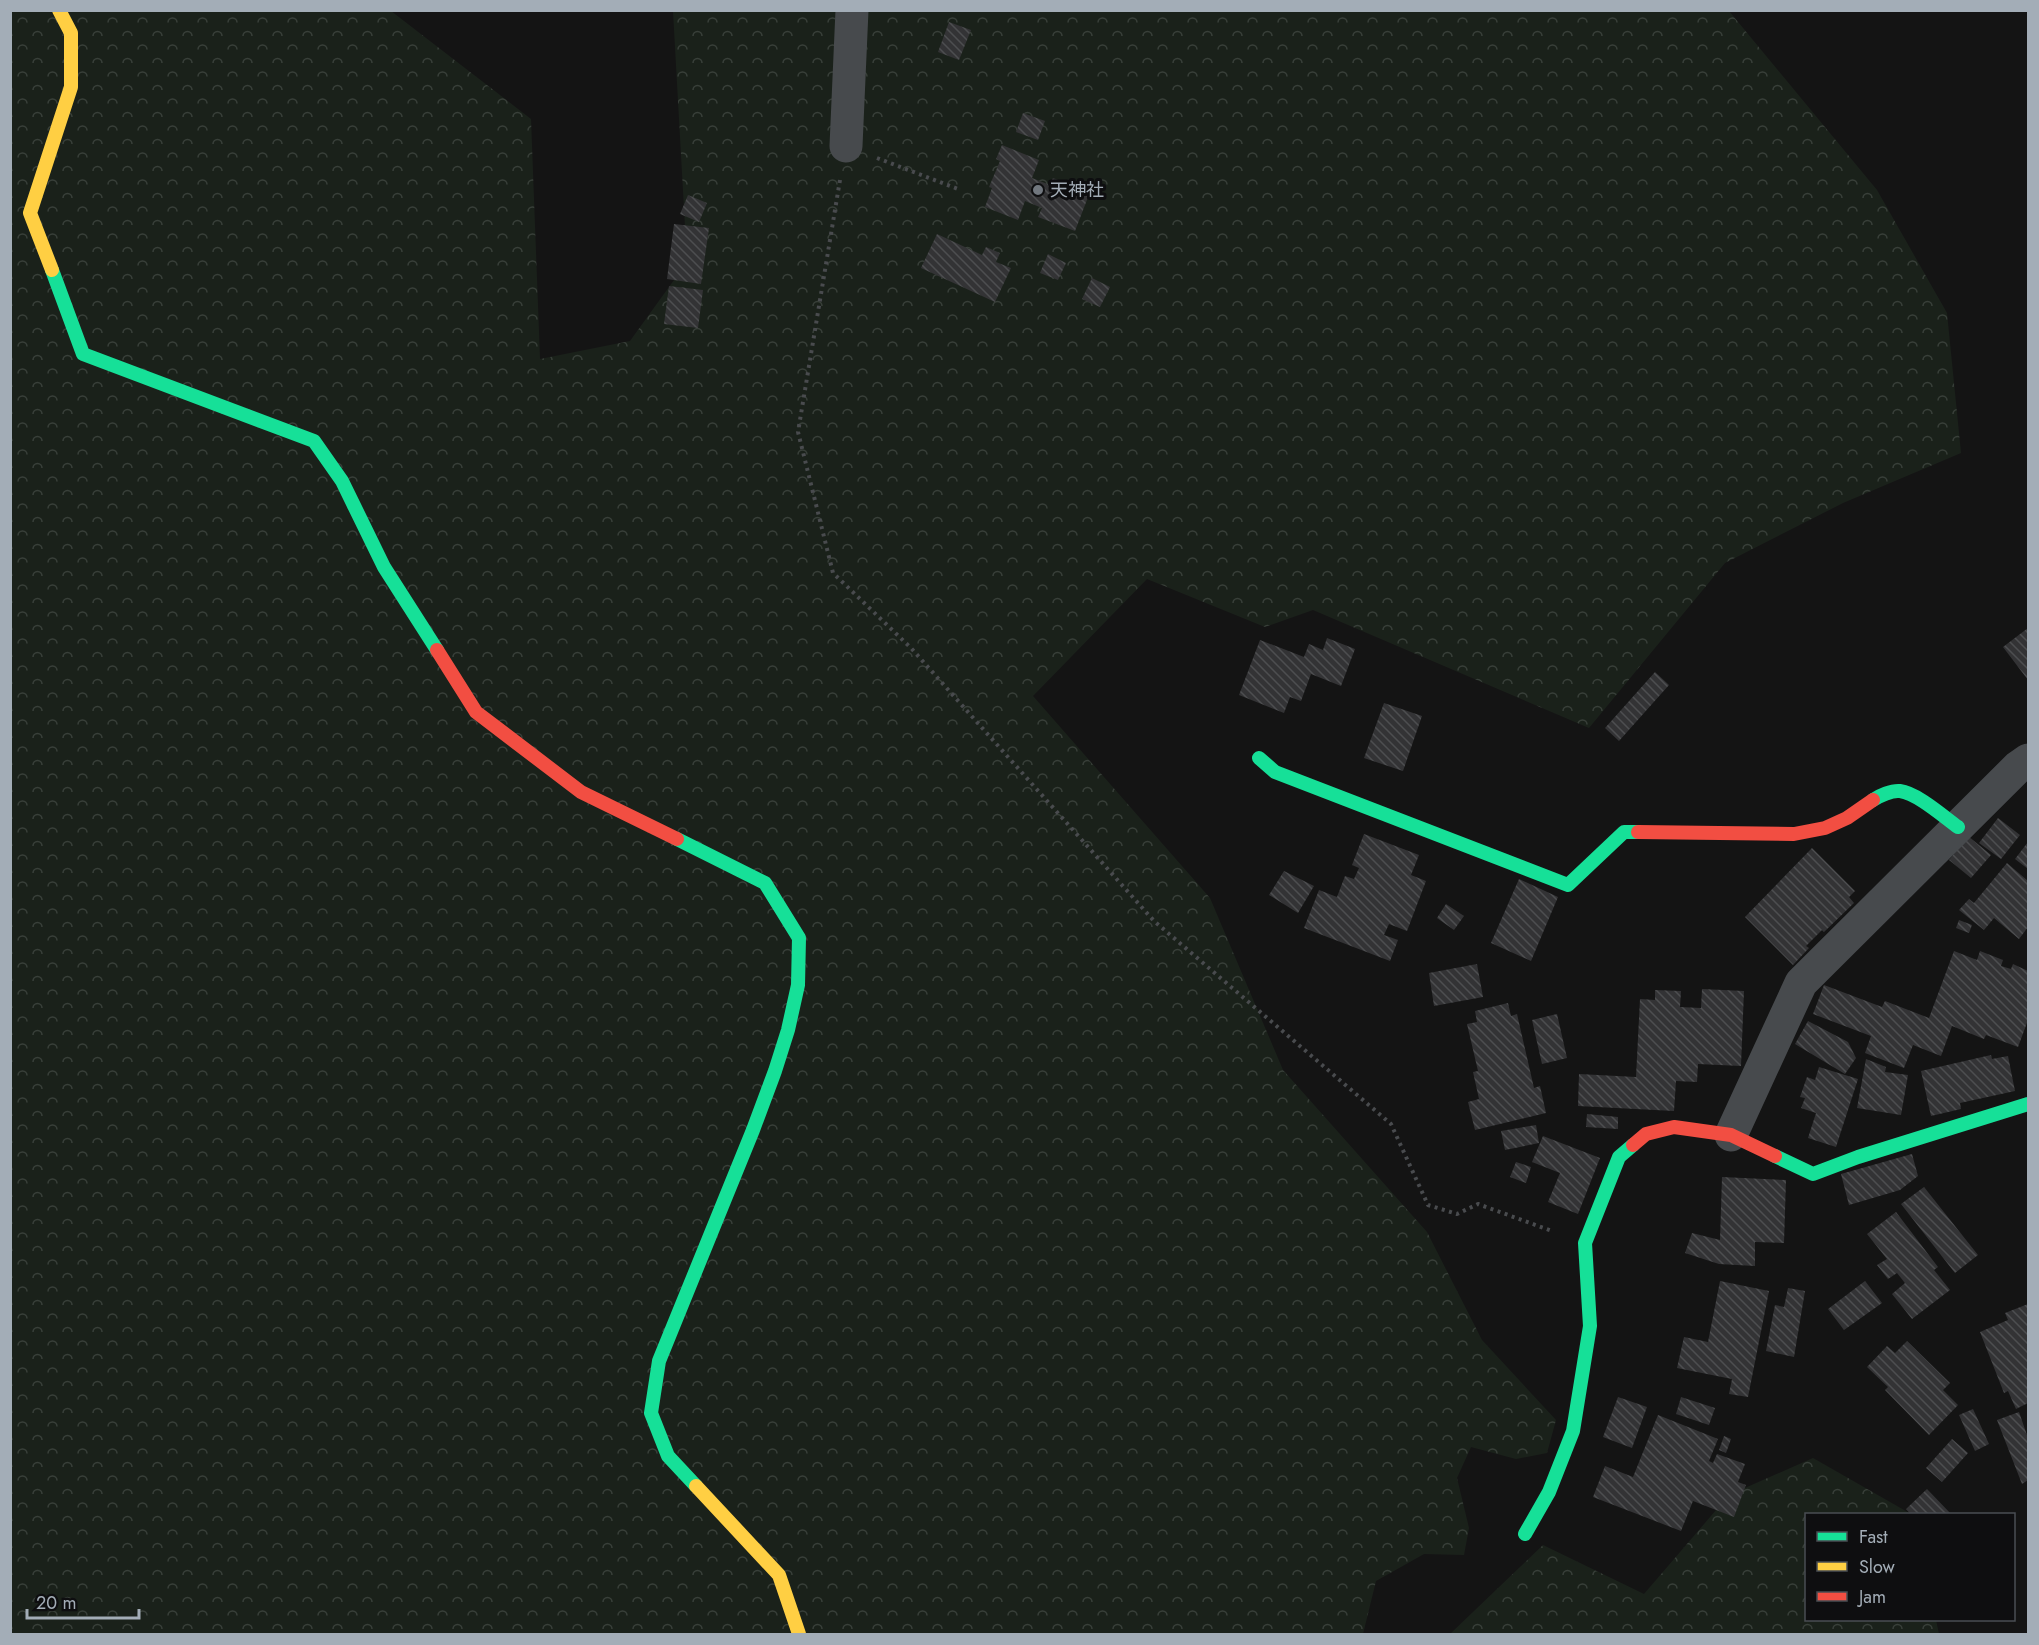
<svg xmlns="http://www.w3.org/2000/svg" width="2039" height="1645" font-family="Jost,'Noto Sans JP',sans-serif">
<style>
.forest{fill:url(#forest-crowns)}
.building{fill:url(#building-back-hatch)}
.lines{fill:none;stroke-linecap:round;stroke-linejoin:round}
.path{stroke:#494b4e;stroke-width:4;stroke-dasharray:3 4.5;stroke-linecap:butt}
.street{stroke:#474a4d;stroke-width:33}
.fast{stroke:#16e098;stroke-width:14}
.slow{stroke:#ffcf43;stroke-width:14}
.jam{stroke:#f24e42;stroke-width:14}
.poi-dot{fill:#71777e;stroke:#0e0e10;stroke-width:2}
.labels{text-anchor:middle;stroke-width:6;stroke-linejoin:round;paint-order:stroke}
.poi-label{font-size:18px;fill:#a3adb7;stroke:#0e0e10;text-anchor:start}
</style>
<defs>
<pattern id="forest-crowns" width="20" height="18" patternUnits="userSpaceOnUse" patternTransform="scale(1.5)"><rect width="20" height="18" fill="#1a211a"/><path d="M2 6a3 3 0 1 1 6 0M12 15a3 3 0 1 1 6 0" fill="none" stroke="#383f39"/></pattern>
<pattern id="building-back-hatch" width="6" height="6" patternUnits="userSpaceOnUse" patternTransform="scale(1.5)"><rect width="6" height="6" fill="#333335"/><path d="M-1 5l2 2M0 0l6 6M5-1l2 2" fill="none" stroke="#4d4e50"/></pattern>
</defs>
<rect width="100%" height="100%" fill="#141414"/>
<path class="forest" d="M11,11h380l140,108 9,240 90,-18 57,-79 -14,-251h1056l148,179 70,123 14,140 -118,50 -118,60 -136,165 -276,-118 -48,17 -118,-48 -114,117 177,202 73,172 144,162 55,108 74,80 -9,33 -31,6 -45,-12 -14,31 12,50 -5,27 -40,-1 -48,27 -13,53h-1352z
M1813,1458l98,56h-105v106h130l3,14h-489l93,-89 101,49 85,-99z"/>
<path class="building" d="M949,22l22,8 -12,30 -21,-8z
M1023,113l22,8 -7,19 -22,-8z
M1002,145l37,15 -7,18 18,7 3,-7 37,14 -15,39 -37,-14 4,-9 -17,-7 -7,19 -33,-13 7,-19 -3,-1 11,-26 -4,-2z
M688,195l19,8 -8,19 -19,-8z
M674,224l35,4 -8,56 -34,-5z
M937,234l45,21 4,-8 14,6 -4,9 15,6 -16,34 -74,-34z
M1048,254l18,9 -8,17 -18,-7z
M1092,278l18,9 -10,20 -18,-8z
M669,286l34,4 -5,38 -34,-4z
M2028,628v52l-25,-33z
M1327,638l28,11 -14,37 -30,-12 -10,27 -11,-4 -6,16 -45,-18 21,-55 44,17 5,-13 14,6z
M1655,672l14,13 -50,56 -14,-13z
M1384,703l38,13 -19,55 -39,-13z
M1998,818l22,17 -19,24 -22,-16z
M1364,834l55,21 -8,20 15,6 -19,50 -18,-7 -5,11 14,5 -8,21 -86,-33 15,-38 18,7 8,-21 9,3 5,-11 -7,-3z
M1968,836l23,19 -20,23 -22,-18z
M2028,842v27l-13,-10z
M1812,848l43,43 -6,6 5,6 -30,29 -2,-2 -16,16 3,2 -16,17 -48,-48z
M2007,863l21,18v46l-9,12 -25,-21 -10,12 -25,-20 10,-11 5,4z
M1284,871l30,15 -16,27 -29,-18z
M1519,879l39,18 -27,64 -40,-18z
M1446,904l18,12 -10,14 -17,-12z
M1959,920l13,5 -3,8 -13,-5z
M1954,951l23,9 3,-9 23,9 -2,6 10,3 2,-5 15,7v49l-10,27 -32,-12 -2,4 -32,-13 -11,30 -28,-11 -9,23 -39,-15 6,-17 -58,-22 11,-29 58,22 3,-6 44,17z
M1477,964l6,33 -49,9 -5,-33z
M1702,989l42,2 -3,75 -43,-2 -1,18 -21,-1 -2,30 -96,-5 1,-32 57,3 4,-78 15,1v-10l26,1 -1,16 21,1z
M1508,1003l3,13 6,-2 17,74 6,-2 6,27 -71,17 -7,-28 11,-3 -6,-27 5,-1 -11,-47 10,-2 -2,-11z
M1557,1014l10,44 -25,6 -10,-44z
M1808,1021l40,21 8,16 -11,16 -50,-30z
M1991,1055l1,4 16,-3 7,35 -55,12 1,6 -30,7 -10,-45z
M1866,1059l20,8 -1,5 23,3 -7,40 -44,-7z
M1819,1067l39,12 -22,68 -28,-9 8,-25 -15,-5 4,-10 -5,-1 7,-20 8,3z
M1587,1114l31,3v12l-32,-2z
M1536,1125l3,18 -34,7 -4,-19z
M1543,1136l57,22 -22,56 -30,-12 12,-29 -28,-11z
M1912,1154l6,22 -18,14 -51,15 -8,-31z
M1516,1162l15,5 -5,16 -16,-6z
M1722,1177l64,3 -2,63 -29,-1v24l-36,-2 -34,-11 7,-20 28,7z
M1924,1187l54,68 -23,18 -54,-69z
M1896,1212l42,55 -4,3 16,20 -38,29 -20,-25 13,-11 -8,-10 -9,6 -11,-14 10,-6 -20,-25z
M1720,1281l49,10 -21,106 -19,-3 3,-15 -55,-11 7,-31 24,5z
M1865,1281l17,22 -38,27 -16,-21z
M1788,1288l17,3 -11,66 -28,-6 9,-46 9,2z
M2028,1304v99l-12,6 -8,-18 -4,2 -24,-61 28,-12 -3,-7z
M1907,1341l43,42 -7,7 15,15 -29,30 -44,-45 3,-3 -21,-20 20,-21 8,7z
M1618,1397l29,10 -15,41 -29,-11z
M1681,1397l34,11 -6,17 -33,-11z
M1973,1409l16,35 -14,7 -16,-36z
M2019,1412l9,26v42l-6,4 -25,-64z
M1658,1415l60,24 -9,22 4,2 4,-9 28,10 -7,18 8,3 -12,32 -41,-16 -12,30 -88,-34 12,-31 28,11z
M1724,1436l7,3 -5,14 -7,-3z
M1952,1439l16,14 -26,29 -16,-14z
M1927,1489l24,25h-40l-5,-5z"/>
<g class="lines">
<path class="path" d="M877,158l81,31
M840,180l-42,252 35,141 78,75 243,273 237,203 37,81 29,9 21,-10 74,27"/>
<path class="street" d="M846,146l6,-136
M1731,1135l70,-152 217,-216 10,-7"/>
<path class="fast" d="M52,270l31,84 231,87 28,40 42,86 53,83
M1259,758l16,14 293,113 56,-53h14
M1873,800c6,-4 19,-10 27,-9 17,2 44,26 58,36
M677,839l88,44 34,55 -1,47 -10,45 -13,41 -22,59 -94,231 -8,52 17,43 28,30
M1775,1156l38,18 45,-17 170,-53
M1525,1534l24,-42 24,-61 17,-105 -5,-83 34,-86 14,-12"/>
<path class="slow" d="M52,270l-22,-57 41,-126v-54l-12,-23
M696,1486l83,89 20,59"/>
<path class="jam" d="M437,650l39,62 105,80 96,47
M1638,832l156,2 31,-6 22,-10 26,-18
M1633,1145l13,-11 28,-7 57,8 44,21"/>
</g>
<circle class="poi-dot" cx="1038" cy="190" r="6"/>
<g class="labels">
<g class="poi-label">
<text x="1050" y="196">天神社</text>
</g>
</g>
<rect width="2039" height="1645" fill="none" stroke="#a3adb7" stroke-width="24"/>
<rect x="1805" y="1513" width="210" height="108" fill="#0e0e10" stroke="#4a4e53" stroke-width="1.5"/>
<rect x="1817" y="1532" width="30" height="9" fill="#16e098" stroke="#4a4e53" stroke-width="1.5"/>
<text x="1859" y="1543" font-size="18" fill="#a3adb7">Fast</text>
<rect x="1817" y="1562" width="30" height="9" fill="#ffcf43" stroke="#4a4e53" stroke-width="1.5"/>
<text x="1859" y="1573" font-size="18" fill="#a3adb7">Slow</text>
<rect x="1817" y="1592" width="30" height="9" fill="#f24e42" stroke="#4a4e53" stroke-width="1.5"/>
<text x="1859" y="1603" font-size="18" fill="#a3adb7">Jam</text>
<path d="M27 1609v9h112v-9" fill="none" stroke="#a3adb7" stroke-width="3"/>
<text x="36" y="1609" font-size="18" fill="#a3adb7" stroke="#0e0e10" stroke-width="4.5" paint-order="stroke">20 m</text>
</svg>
